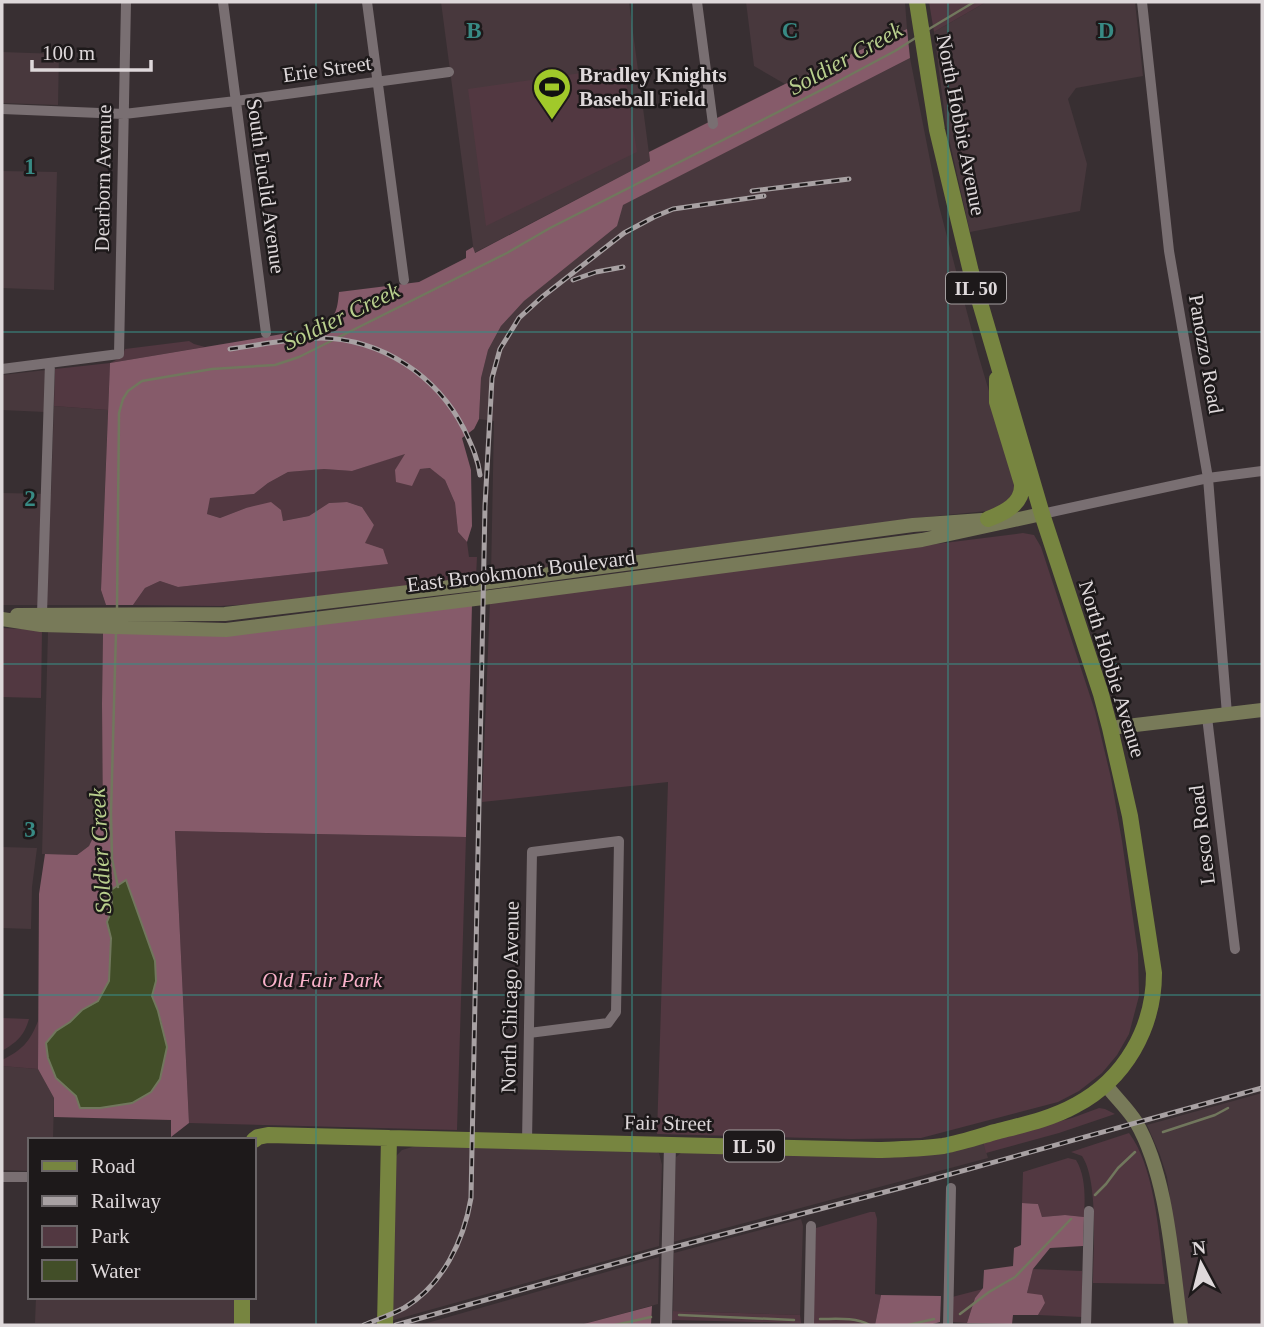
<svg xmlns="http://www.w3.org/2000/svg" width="1264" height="1327" font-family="'Times New Roman',serif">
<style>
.built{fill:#48383d}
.green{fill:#523841}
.forest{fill:#865b6a;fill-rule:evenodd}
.water{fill:#424e28;stroke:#71775d;stroke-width:2}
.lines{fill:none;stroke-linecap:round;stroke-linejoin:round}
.stream{stroke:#71775d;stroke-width:2.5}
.minor{stroke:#796f72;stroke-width:10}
.tertiary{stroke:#796f72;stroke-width:12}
.secondary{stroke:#787a59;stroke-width:14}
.primary{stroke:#778540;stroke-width:16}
.rail-casing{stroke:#a8a1a3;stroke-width:5}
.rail{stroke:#1d191a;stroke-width:2.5;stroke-dasharray:8;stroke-linecap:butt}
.grid{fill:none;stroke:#388a84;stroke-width:2;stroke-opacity:0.55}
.labels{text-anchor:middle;stroke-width:5;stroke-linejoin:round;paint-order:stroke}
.shield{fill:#1d191a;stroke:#a49fa0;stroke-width:2}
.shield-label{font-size:19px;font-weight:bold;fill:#ded8da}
.street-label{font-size:21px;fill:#ded8da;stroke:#1d191a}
.poi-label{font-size:21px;font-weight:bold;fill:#ded8da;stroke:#1d191a;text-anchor:start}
.park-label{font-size:21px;font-style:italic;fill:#f9b1c9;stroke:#1d191a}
.water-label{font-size:23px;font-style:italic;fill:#b9cf8d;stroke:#1d191a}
.grid-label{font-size:23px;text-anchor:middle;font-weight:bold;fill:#388a84;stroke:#1d191a;stroke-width:5;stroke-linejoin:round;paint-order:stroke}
</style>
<rect width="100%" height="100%" fill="#382f32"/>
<path class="built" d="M441,2h188l21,159 -176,92z
M746,2h159l2,27 -122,55 -31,-18z
M986,2h149l8,74 -67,12 -8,11 19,65 -7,47 -110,21 -24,-107 -12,-93z
M2,52l57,2 -1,51 -56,-2z
M910,58l29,148 39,148 38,129v8l-19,19 -81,8 -425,57 3,-154 -15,-2 2,-41 7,-28 13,-24 23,-25 98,-96z
M2,171l55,1 -3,118 -52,-2z
M46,370l-1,42 -43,-2v-35z
M54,406l54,4 -7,180 5,15h-104v-112l49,1z
M48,632l55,1 -1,71 2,113 -15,29 -12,9 -35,-1z
M2,847l35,1 -5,39 -1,42 -29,-1z
M2,1066l36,3 16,29 -1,42h-23v31l-28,-1z
M1262,1093v232h-75l-20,-148 -7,-22 -13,-30z
M983,1142l5,16 -315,84 3,-85 6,-5z
M419,1145l235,6 5,2 3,12 -3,81 -269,75 4,-160 3,-6 5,-5z
M801,1219l2,7 -3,89 -127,-4 1,-58z
M659,1257l-1,47 -78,21h-160z
M36,1297h201l-1,28 -201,-2z"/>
<path class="green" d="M929,2h57l-52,30z
M624,67l13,85 -151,74 -18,-137z
M189,341l5,3 11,3 -95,16 -2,47 -54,-4 1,-37 55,-6 12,-6 3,-8z
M406,453l14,16 11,-1 14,12 10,23 3,29 9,10 2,15h8l-1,20 -221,27 -35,2 -87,-1 12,-17 15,-7 18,6 209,-23 -23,-21 10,-18 -12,-18 -15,-5 -18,1 -20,13 -26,5 -37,-13 -26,10 -13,-4 2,-16 45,-4 14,-11 20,-11 36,-3 28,2z
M1023,533l11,2 7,12 54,164 16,67 11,63 16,113 1,42 -10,38 -12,21 -15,18 -23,18 -21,11 -137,36 -70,1 -194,-5 11,-352 -186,20 8,-202z
M2,628l40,2 -1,68 -39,-1z
M175,831l291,6 -9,293 -268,-7z
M2,1018l27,1c-5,17 -12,23 -27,32z
M38,1021v48l-36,-3v-6c20,-10 28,-18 36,-39z
M1099,1108l6,1 10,5 -56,19 -73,20 -3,-11 89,-24z
M1129,1133c27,36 30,106 36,151l-72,-1c0,-31 6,-102 -11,-127l-11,-4z
M1068,1158l8,2c10,16 9,39 8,57l-19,-2 -23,2 -4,-13 -16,-1 1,-31z
M870,1212h5l2,7 -2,75 6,1 -6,30h-64l5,-97z
M1033,1269l49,2v46l-44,-2 7,-12 -18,-10z
M983,1289l-8,9 -8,25 -16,-1 1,-25z
M673,1311l127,4 1,8 -129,-3z"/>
<path class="forest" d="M907,29l3,29 -287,147 -6,21 -93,75 -23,25 -13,24 -7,28 -2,41 -5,10 -12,9 9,32 1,56 -5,16 -9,-10 -3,-29 -10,-23 -15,-12 -10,1 -8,17 -16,-4 -1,-12 10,-16 -53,17 -28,-2 -36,3 -20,11 -14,11 -44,4 -3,16 13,4 26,-10 25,-6 10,8 2,11 26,-5 20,-13 18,-1 15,5 12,18 -9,18 18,6 5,15 -210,23 -18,-6 -15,7 -12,17h-27l-5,-15 9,-227 208,-35c18,-10 19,-16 21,-36l80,-10 47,-24v-7l7,-4 2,6 175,-92 -1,-9 136,-68z
M472,604l-6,233 -291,-6 14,292 -18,14v-17l-117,-3v-19l-16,-29 1,-175 6,-40 32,1 12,-9 14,-29 -1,-113 1,-71zM126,881l29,80 1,20 -4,15 10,28 1,39 -3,16 -9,13 -19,11 -32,5h-20l-4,-12 -20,-18v-47l14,-9 12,-12 16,-9 11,-20 2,-43 -4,-16 4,-10 1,-12 -1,-10z
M1022,1203l16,1 4,13 23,-2 19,2 -1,29 -33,2 -17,21 -6,24 15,2 3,8 -7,12h-25l-1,9 -45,-1 8,-25 8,-10 1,-18 29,-4 1,-18 7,-3z
M881,1295l60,1 -1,26 -11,3h-54z
M652,1306l-1,19h-71z"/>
<path class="water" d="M126,880l29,81 1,20 -4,15 6,15 9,36 -7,32 -9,13 -19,11 -32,5h-20l-4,-12 -20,-18 -8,-20 -2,-15 10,-12 14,-9 12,-12 16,-9 11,-20 2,-43 -4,-16 4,-10 1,-12 -1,-10z"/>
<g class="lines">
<path class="stream" d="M929,29l45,-27
M117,608l2,-195 4,-14 5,-8 14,-10 70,-12 63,-4 24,-8 208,-104 43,-25 285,-145 60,-32 22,-14
M116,632l-5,181 1,46 6,28
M1163,1132l52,-17 13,-7
M1095,1195l11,-11 12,-16 17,-16
M960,1314l29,-22 26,-15 56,-58
M679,1315l115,5
M820,1319c17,0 34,-2 50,6
M615,1325l36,-8
M908,1325l26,-6"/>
<path class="minor" d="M223,2l43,331
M367,2l37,278
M697,2l16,122
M1142,2l27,249 39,227 19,236
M2,109l122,5 112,-13 213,-29
M2,369l117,-15 7,-352
M1042,514l166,-36 54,-7
M42,614l8,-251
M1207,717l28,232
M527,1142l5,-290 87,-11 -3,171 -8,11 -79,10
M2,1177h28
M809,1325l2,-99
M948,1325l3,-137
M1086,1325l3,-114"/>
<path class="tertiary" d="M666,1325l4,-181"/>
<path class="secondary" d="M17,615l208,-1 258,-31 430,-58 69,-5
M2,619l39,6 185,5 257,-32 439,-58 120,-26
M1110,728l152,-18
M1106,1085c9,12 22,24 30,37 32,55 36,140 45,203"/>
<path class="primary" d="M988,519c16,-6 35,-15 34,-35l-25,-82v-23
M254,1140l4,-3 10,-2 610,15c22,-1 44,-1 65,-4 17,-3 35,-9 52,-14 27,-7 56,-13 81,-27 49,-26 78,-77 78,-132l-24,-157 -20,-88 -9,-34 -59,-180 -71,-242 -34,-142 -20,-128
M242,1325v-28
M385,1325l4,-187"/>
<defs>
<path id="rail" d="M752,191l97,-12
M573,280l23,-8 27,-5
M230,349c30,-4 61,-11 91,-11 61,1 116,38 143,91 7,15 14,29 16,46
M364,1325c14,-6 27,-10 40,-17 39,-23 60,-68 67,-110l14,-692 7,-128 8,-29 19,-31 23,-21 82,-64 30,-16 19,-8 91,-13
M396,1325l271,-76 237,-62 358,-99"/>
</defs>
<use href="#rail" class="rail-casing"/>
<use href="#rail" class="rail"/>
</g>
<path class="grid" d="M316,2v1323M632,2v1323M948,2v1323M2,332h1260M2,664h1260M2,995h1260"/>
<defs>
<symbol id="stadium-pin" viewBox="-11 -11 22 30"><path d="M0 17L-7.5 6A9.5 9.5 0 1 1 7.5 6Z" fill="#a1c92a" stroke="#1d191a"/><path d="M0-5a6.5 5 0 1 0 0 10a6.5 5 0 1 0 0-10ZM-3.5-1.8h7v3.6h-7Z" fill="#111"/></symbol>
</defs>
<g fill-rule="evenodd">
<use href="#stadium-pin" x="530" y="65" width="44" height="60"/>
</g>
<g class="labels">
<g class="shield">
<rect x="946" y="272.5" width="60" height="31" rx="5"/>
<rect x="724" y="1130.5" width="60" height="31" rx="5"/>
</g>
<g class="shield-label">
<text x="976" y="295">IL 50</text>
<text x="754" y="1153">IL 50</text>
</g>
<g class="street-label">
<text transform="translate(327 69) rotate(-8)" y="7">Erie Street</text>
<text transform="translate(961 125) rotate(79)" y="7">North Hobbie Avenue</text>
<text transform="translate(103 178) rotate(-89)" y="7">Dearborn Avenue</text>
<text transform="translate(266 186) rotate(82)" y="7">South Euclid Avenue</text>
<text transform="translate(1206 354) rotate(80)" y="7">Panozzo Road</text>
<text transform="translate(521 571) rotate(-7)" y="7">East Brookmont Boulevard</text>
<text transform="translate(1112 669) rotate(73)" y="7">North Hobbie Avenue</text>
<text transform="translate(1202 835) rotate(-97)" y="7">Lesco Road</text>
<text transform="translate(510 997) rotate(-89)" y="7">North Chicago Avenue</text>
<text transform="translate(668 1123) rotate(1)" y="7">Fair Street</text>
</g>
<g class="poi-label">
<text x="579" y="82">Bradley Knights<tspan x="579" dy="24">Baseball Field</tspan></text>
</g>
<g class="park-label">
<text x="322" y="987">Old Fair Park</text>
</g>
<g class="water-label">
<text transform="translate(845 58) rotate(-29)" y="8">Soldier Creek</text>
<text transform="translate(341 316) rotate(-26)" y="8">Soldier Creek</text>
<text transform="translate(100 851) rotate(-93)" y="8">Soldier Creek</text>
</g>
</g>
<g class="grid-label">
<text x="474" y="38">B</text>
<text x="790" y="38">C</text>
<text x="1106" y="38">D</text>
<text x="30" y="174">1</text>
<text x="30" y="506">2</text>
<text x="30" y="837">3</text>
</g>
<rect width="1264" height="1327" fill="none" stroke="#ded8da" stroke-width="7"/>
<rect x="28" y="1138" width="228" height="161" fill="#1d191a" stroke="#6a6567" stroke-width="2"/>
<rect x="42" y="1161" width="35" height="10" fill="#778540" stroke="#6a6567" stroke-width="2"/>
<text x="91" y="1173" font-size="21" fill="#ded8da">Road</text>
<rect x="42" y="1196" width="35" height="10" fill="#a8a1a3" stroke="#6a6567" stroke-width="2"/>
<text x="91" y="1208" font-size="21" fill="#ded8da">Railway</text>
<rect x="42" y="1226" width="35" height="21" fill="#523841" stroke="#6a6567" stroke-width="2"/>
<text x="91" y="1243" font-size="21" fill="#ded8da">Park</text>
<rect x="42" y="1260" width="35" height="21" fill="#424e28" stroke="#6a6567" stroke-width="2"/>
<text x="91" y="1278" font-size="21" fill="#ded8da">Water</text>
<g transform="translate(1201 1264) rotate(353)" stroke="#1d191a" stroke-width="5" paint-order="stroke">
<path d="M0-5L12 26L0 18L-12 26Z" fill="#ded8da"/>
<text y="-10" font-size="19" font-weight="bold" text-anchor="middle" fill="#ded8da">N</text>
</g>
<path d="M32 60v10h119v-10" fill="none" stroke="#ded8da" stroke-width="3.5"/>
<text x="42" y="60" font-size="21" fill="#ded8da" stroke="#1d191a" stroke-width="5" paint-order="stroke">100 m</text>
</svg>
